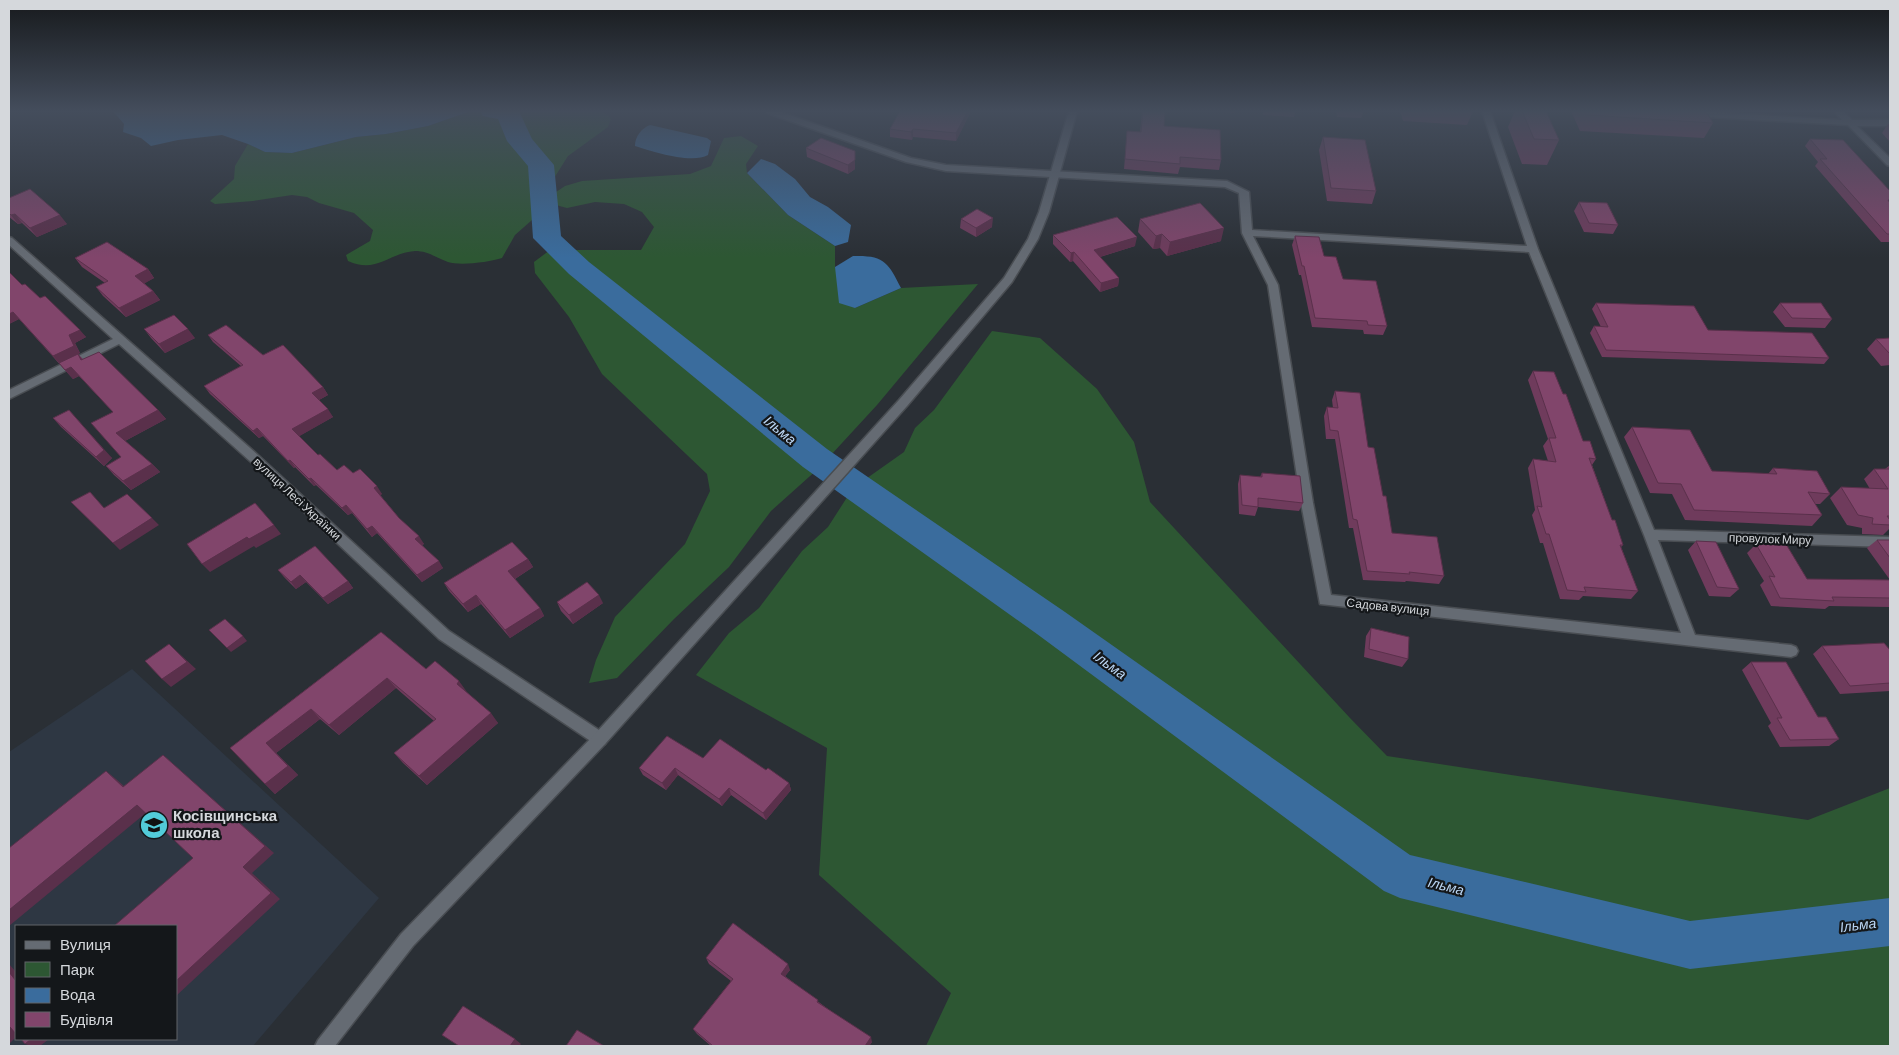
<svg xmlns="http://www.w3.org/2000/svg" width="1899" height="1055" font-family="Barlow,sans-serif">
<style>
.built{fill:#2e3743;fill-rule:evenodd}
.green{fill:#2d5733}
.water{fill:#3a6c9d}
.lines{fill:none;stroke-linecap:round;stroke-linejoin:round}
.river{fill:#3a6c9d;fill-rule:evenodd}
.minor-casing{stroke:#494d52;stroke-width:3}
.tertiary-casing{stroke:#494d52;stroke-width:3}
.minor{fill:#656b73;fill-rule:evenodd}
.tertiary{fill:#656b73;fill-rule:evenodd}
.wall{fill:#6f3b5c}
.shaded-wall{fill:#5a304b}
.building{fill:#81456b;stroke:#5a304b}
.labels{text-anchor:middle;stroke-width:4.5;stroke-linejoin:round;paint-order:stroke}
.street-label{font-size:12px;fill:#d5d8dc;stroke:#14171a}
.water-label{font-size:14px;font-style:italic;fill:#bbd6f4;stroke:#14171a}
.near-poi-label{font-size:15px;font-weight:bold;fill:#d5d8dc;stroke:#14171a;text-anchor:start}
</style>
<rect width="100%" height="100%" fill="#2a2f35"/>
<path class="built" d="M132,669l247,229 -126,148h-244v-294zM16,926h160v113h-160z"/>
<path class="green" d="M471,111h128l9,4 3,4 -3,8 -40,29 -34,54 -2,10 -17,15 -13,23c-12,4 -42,8 -54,4 -12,-4 -19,-11 -33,-11 -27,2 -38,23 -67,10l-2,-6 24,-14 3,-11 -19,-17 -35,-10 -12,-6 -15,-2 -39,6 -38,3 -5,-3 24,-22 1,-13 13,-22 17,8 27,1 64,-16 30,-3 42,-8z
M741,136l17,10 -12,18 1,9 41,42 47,31v21l20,41 46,-20 77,-4 -101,121 -58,63 -48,43 -42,56 -55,52 -57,59 -28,5 7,-23 19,-43 70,-73 25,-53 -3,-17 -105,-100 -33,-57 -34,-44 -1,-11 16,-12h91l13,-23 -12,-15 -18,-8 -29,-2 -28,6 -15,-4 1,-10 12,-8 17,-5 108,-7 21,-8 13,-28z
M992,331l48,7 57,51 37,53 16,60 200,216 37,38 421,64 82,-32v258h-964l25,-53 -132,-118 8,-127 -131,-73 33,-42 30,-25 43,-57 26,-24 25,-39 51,-36 11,-24 19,-18z"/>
<path class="water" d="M113,111h358l-43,15 -42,8 -30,3 -64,16 -27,-1 -17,-8 -26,-9 -44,5 -27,6 -10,-8 -18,-6 1,-8z
M650,125l57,13 4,3 -3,14c-16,9 -55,-3 -73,-9 0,-10 7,-18 15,-21z
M761,159l14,5 20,15 15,18 18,10 23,18 -3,17 -13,4 -47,-31 -41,-42z
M853,256c31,-1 35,6 48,32l-46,20 -16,-5 -4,-36z"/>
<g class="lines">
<path class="river" d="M480,111h39l13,28 22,26 7,71 28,26 238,187 238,163 345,243 280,66 200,-23v48l-200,23 -290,-71 -16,-7 -347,-257 -234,-167 -234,-193 -36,-36 -5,-72 -21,-25 -9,-22 -15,-3z"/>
<defs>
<path id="minor" d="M766,111h12l133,47 35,7 281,16 22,11 3,38 275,16 -45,-135h8l48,138 116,281 236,7v10l-232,-7 37,95 96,10 5,2 2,4 -2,4 -5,2 -471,-53 -19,-101 -33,-218 -26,-52 -3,-40 -14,-6 -279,-16 -40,-9 -139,-49zM1253,236l276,16 115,283 37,98 -350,-38 -18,-92 -35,-218z
M1693,111l149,9 -8,-9h9l9,9h38v6h-33l33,32v8l-3,-1 -39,-40 -158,-9v-4z
M9,237l3,1 247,218 190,175 156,103 2,5 -2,5 -5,2 -5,-2 -156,-105 -188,-177 -132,-118 -110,55v-9l104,-51 -104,-94z"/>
<path id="tertiary" d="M1069,111h8l-28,101 -11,27 -26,43 -105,124 -302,338 -192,202 -78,100h-20l3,-6 83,-106 194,-200 304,-334 105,-122 24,-39 11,-27z"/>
</defs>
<use href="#minor" class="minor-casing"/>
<use href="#tertiary" class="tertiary-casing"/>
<use href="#minor" class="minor"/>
<use href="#tertiary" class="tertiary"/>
</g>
<path class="wall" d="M900,111h70v2l-14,28 -43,-4 -1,3 -22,-3v-8z
M1142,111h23l-1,15 57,34 -2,10 -39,-3 -2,7 -54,-5 3,-38 13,1z
M1216,111h19l-1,2z
M1263,111h33l-2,6 -31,-2z
M1336,111h28l-3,7 -24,-1z
M1400,111h73l-6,14 -64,-4z
M1515,111h31l13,29 -12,25 -25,-1 -14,-37z
M1571,111h135l7,12 -9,15 -124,-7z
M1888,124h2v18l-8,-9z
M1323,137l53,54 -4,13 -45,-3 -8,-51z
M1810,139l80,52v51h-9l-66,-76 3,-4 -13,-16z
M806,148l49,3v18l-7,5 -41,-17z
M9,198l58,26 -30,13 -15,-14 -4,1 -9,-7z
M1579,202l39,23 -5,9 -29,-2 -10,-21z
M961,219l31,8 -16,10 -16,-9z
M1140,219l81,22 -54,15 -7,-8 -7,1 -15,-17z
M1053,235l82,11 -35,11 19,21 -1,8 -18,6 -27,-31 -3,1 -17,-18z
M1295,236l29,20 19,23 44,47 -4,9 -19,-1 -1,-4 -51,-3 -11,-52h-2l-7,-30z
M75,258l73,11 6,9 -10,5 9,8 7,9 -34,17 -23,-21 -7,-9 9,-4 -23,-16z
M9,272l13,13 18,13 46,39 -11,6 5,10 -2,1 5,5 75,51 8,9 -41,22 27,23 8,8 -29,18 -17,-15 -8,-9 15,-9 -8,-45 -34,-36 -6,3 -54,-60 -10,5z
M1596,303l112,27 121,28 -5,6 -222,-7 -12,-24 4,-7 7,1 -9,-18z
M1780,303l52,16 -7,9 -40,-1 -12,-15z
M144,329l51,9 -30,15 -14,-15z
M208,335l55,20 60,32 5,8 -9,5 14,17 -34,19 19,19 19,15 16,3 29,21 -2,1 19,23 25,26 -2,1 21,23 -21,14 -45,-49 -5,4 -20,-24 -4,2 -32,-30 -2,1 -19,-19 -1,1 -31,-32 -4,2 -49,-44 -6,-8 37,-20 -28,-24z
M1890,338v27l-9,1 -14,-17 9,-10z
M1533,371l30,23 20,47 13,18 -4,6 20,55 11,25 -2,2 17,44 -7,8 -48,-3 -4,4 -19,-1 -17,-56h-3l-8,-28 3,-5 -7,-42 5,-9 15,2 -5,-15 5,-7 -20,-59z
M1335,391l33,56 15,49 9,37 52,43 -5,8 -33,-3 -1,1 -42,-2 -10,-52h-4l-14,-89h-9l-2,-23 3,-9 6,1 -1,-8z
M53,418l59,40 -8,8 -43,-39z
M1632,427l80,44 56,3 5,-6 57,26 -10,10h-5l7,11 -10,11 -127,-6 -13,-26 -22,-1 -26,-56z
M1890,465v63l-7,7 -21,-1v-6l-15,-3 -17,-27 11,-11 29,2 -6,-10 10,-10h11z
M1262,473l41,30 -4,8 -41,-4 -3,9 -16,-2 -1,-30 2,-9 20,2z
M1877,540h13v40l-23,-32z
M1696,541l43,48 -9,8 -21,-1 -21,-46z
M1756,544l51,35 83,1v27l-61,-1 -4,3 -54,-3 -11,-21 4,-4 -17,-28z
M528,559l5,8 -18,12 25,29 4,8 -34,22 -29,-34 -13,8 -19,-21 -5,-8z
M278,570l70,11 5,7 -25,16 -22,-22 -10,7 -12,-12z
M557,602l46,1 -30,21 -12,-13z
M1371,628l37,31 -6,8 -38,-10 2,-21z
M381,632l45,37 40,23 32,31 -71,62 -24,-22 -9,-10 40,-32 -38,-33 -57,47 -19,-16 -44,34 22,22 -23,19 -45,-46z
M1822,646l68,4v41l-50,3 -27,-40z
M1751,662l67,55 21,22 -10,7 -49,1 -12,-21 3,-3 -29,-53z
M703,758l63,12 23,13 2,7 -25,30 -35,-25 -9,11 -44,-31 -12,15 -23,-15 -4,-7z
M706,958l84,12 -5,6 35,27 52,39 -3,4h-158l-14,-12 -4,-5 38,-48 -22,-17z"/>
<path class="shaded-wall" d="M968,111h2v2l-14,28v-8z
M913,129v8l-1,3 -1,-8z
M855,151v18l-7,5v-9z
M15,214l7,9 -4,1 -7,-9z
M60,215l7,9 -30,13 -7,-9z
M993,218l-1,9 -16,10v-9z
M1224,228l-3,13 -54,15 3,-14z
M1162,234l-2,14 -7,1 3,-13z
M1137,237l-2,9 -42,13 1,-9z
M1074,252l-1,9 -3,1 1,-9z
M148,269l6,9 -12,7 -7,-9z
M1119,278l-1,8 -18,6 1,-9z
M153,291l7,9 -34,17 -7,-9z
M13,312l6,7 -10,5v-10z
M188,329l7,9 -30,15 -6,-9z
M80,330l6,7 -11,6 5,10 -2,1 7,9h-26l-6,-7 16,-21z
M71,367l8,9 -6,3 -8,-9z
M323,387l5,8 -11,6 -5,-8z
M328,409l5,8 -35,20 -6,-8z
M158,410l8,9 -43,23 -7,-9z
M77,419l35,39 -8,8 -8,-9z
M257,428l6,8 -4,2 -6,-7z
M290,460l5,7 -1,1 -6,-7z
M152,464l8,8 -29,18 -8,-9z
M311,478l5,7 -2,1 -5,-7z
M377,486l5,8 -3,2 -5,-8z
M346,505l6,8 -4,2 -6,-7z
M152,518l7,7 -39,25 -7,-7z
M274,525l7,9 -25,14 -2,-2 -44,26 -8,-8 45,-27z
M372,526l5,7 -5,4 -5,-8z
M419,536l5,8 -4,2 -5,-7z
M528,559l5,8 -20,13 -5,-9z
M439,561l4,7 -21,14 -5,-7z
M300,575l6,7 -10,7 -5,-7z
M348,581l5,7 -25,16 -5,-6z
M476,595l5,9 -13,8 -5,-8z
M599,595l4,8 -30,21 -4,-9z
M540,608l4,8 -34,22 -5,-8z
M243,636l4,5 -16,11 -4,-4z
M169,644l27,25 -25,18 -9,-8z
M387,678l9,10 -57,47 -10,-10z
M459,681l8,11 -10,-8z
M311,709l9,10 -44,34 22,22 -23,19 -10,-10 1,-41z
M491,713l7,10 -71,62 -8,-9z
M163,755l111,98 -22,20 28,26 -104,97v-15l67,-114z
M675,768l3,7 -12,15 -4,-7z
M106,771l10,8 17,15 -10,-7z
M789,783l2,7 -25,30 -3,-7z
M729,788l2,7 -9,11 -3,-7z
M137,805l10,7 -138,114v-16z
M9,964l7,8v9l-7,-9z
M788,964l2,6 -7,9 -2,-5z
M10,1027l6,2v8l-7,7v-16z
M871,1037l1,5 -3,4h-4z
M31,1039h18l-9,7h-9l-6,-2z
M515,1039l6,5 -2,2h-9z"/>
<path class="building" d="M900,111h68l-12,22 -43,-4 -2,3 -21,-3z
M1143,111h22l-1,15 56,4 1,30 -41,-3v7l-55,-5 2,-28 14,1z
M1522,111h24l13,29 -25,-1z
M1586,111h120l7,12 -125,-8z
M1323,137l42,3 11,51 -45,-3z
M821,138l34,13v9l-7,5 -42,-17z
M1810,139l33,1 47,51v9h-2l2,3v31h-3l-67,-75h7z
M30,189l30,26 -30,13 -15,-14 -4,1 -2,-2v-15z
M1579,202l28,1 11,22 -29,-2z
M1200,203l24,25 -54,14 -8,-8 -6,2 -16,-17z
M977,209l16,9 -17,10 -15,-9z
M1117,217l20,20 -43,13 25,28 -18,5 -27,-31 -3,1 -18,-18z
M1295,236l24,1 5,19 12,1 7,22 33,2 11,45 -19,-1 -1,-4 -52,-3 -11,-52h-2z
M107,242l41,27 -13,7 18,15 -34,17 -23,-21 12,-6 -33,-23z
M9,272l13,13 3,-1 15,14 5,-2 35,34 -11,5 5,11 -21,10 -40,-44 -4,2z
M1596,303l98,3 14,24 104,3 17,25 -223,-8 -12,-24 14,1z
M1780,303h41l11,16 -40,-1z
M174,315l14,14 -29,15 -15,-15z
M226,325l37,30 20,-10 40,42 -11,6 16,16 -36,20 26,26 2,-1 17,16 7,-5 9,8 7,-4 17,17 -3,2 25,30 20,18 -4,3 24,22 -22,14 -45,-49 -5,3 -21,-24 -4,3 -31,-30 -2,1 -19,-19 -2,1 -31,-33 -4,3 -49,-45 39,-21 -35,-30z
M1890,338v16l-14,-15z
M99,352l59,58 -42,23 36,31 -29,17 -17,-15 15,-9 -30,-34 22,-11 -42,-45 -6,3 -6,-7 19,-9 3,6z
M1533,371l21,1 9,22h3l17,47h7l6,18 -7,-1 23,62h3l8,25h-3l18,46 -54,-4 2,5 -19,-2 -18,-56h-3l-9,-28 5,1 -9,-48 23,3 -7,-24h7z
M1335,391l25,2 8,54 6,1 9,48h3l6,37 45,4 7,39 -35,-4 1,2 -43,-3 -10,-51 -4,-1 -15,-88 -8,-1 -3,-23 11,1z
M69,410l35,40 -8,7 -43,-39z
M1632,427l58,3 22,41 65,3 -4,-6 44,3 13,23 -22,-2 14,23 -128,-5 -13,-26 -23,-1z
M1874,469h16v47h-3l3,4v5l-18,-1 1,-6 -15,-3 -17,-28 47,2z
M1262,473l38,3 3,27 -45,-5v9l-16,-2 -2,-30 22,2z
M90,492l14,16 23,-14 25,24 -39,25 -42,-41z
M255,503l19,22 -25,14 -2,-2 -45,27 -15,-20z
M1877,540h13v18z
M1696,541l20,1 23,47 -22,-2z
M512,542l16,17 -20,12 32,37 -35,22 -29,-35 -13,9 -19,-21z
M1756,544h30l21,35 83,1v18l-58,-1 2,4 -54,-3 -11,-22 6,1z
M315,546l33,35 -25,17 -23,-23 -9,7 -13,-12z
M587,582l12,13 -30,20 -12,-13z
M225,619l18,17 -16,12 -18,-18z
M1371,628l38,9 -1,22 -39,-10z
M381,632l45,37 9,-8 24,20 -2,3 34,29 -72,63 -25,-23 42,-34 -49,-41 -58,47 -18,-16 -45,34 22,23 -23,18 -35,-36z
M1884,643l6,7v33l-40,3 -28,-40z
M169,644l18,18 -25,17 -17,-18z
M1751,662h35l32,55h8l13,22 -49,1 -13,-22h5z
M667,736l36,22 17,-19 46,31 2,-2 21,15 -26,30 -34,-25 -10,11 -44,-31 -13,15 -23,-15z
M163,755l102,91 -22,21 28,26 -95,88v-55h-62l79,-68 -56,-53 -128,105v-62l97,-77 17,16z
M733,923l55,41 -7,10 37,26 -1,2 54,35 -6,9h-152l-20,-17 40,-50 -27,-21z
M9,972l7,9v53l-6,-7 -1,1z
M463,1006l52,33 -5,7h-51l-17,-11z
M577,1030l27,16h-38z
M21,1039h10l-6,5z"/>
<linearGradient id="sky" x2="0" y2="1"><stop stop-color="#171a1d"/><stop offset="0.43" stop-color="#444d5c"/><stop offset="1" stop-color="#444d5c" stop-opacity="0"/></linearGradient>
<rect width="1899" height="258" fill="url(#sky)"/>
<defs>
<symbol id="school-disc" viewBox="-11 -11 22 22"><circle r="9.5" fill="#52cbd9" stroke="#14171a"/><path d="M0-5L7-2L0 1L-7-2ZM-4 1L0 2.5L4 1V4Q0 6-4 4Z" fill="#111"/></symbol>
</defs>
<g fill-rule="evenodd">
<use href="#school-disc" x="138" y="809" width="32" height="32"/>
</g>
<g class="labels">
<g class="street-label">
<text transform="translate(297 499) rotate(43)" y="4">вулиця Лесі Українки</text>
<text transform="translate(1770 539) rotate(2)" y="4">провулок Миру</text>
<text transform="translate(1388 607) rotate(6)" y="4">Садова вулиця</text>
</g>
<g class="water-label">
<text transform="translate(780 430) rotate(39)" y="5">Ільма</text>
<text transform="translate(1110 665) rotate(36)" y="5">Ільма</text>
<text transform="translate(1446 886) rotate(14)" y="5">Ільма</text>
<text transform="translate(1858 925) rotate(-7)" y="5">Ільма</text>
</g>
<g class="near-poi-label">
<text x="173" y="821">Косівщинська<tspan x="173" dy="17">школа</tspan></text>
</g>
</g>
<rect width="1899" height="1055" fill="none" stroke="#d5d8dc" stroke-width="20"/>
<rect x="15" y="925" width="162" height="115" fill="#14171a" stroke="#616468"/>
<rect x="25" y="941" width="25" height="8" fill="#656b73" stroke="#616468"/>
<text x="60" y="950" font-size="15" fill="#d5d8dc">Вулиця</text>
<rect x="25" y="962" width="25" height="15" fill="#2d5733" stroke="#616468"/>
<text x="60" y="975" font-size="15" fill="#d5d8dc">Парк</text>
<rect x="25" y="988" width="25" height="15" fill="#3a6c9d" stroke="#616468"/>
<text x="60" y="1000" font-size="15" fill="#d5d8dc">Вода</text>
<rect x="25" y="1012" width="25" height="15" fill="#81456b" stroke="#616468"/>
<text x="60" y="1025" font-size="15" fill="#d5d8dc">Будівля</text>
</svg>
